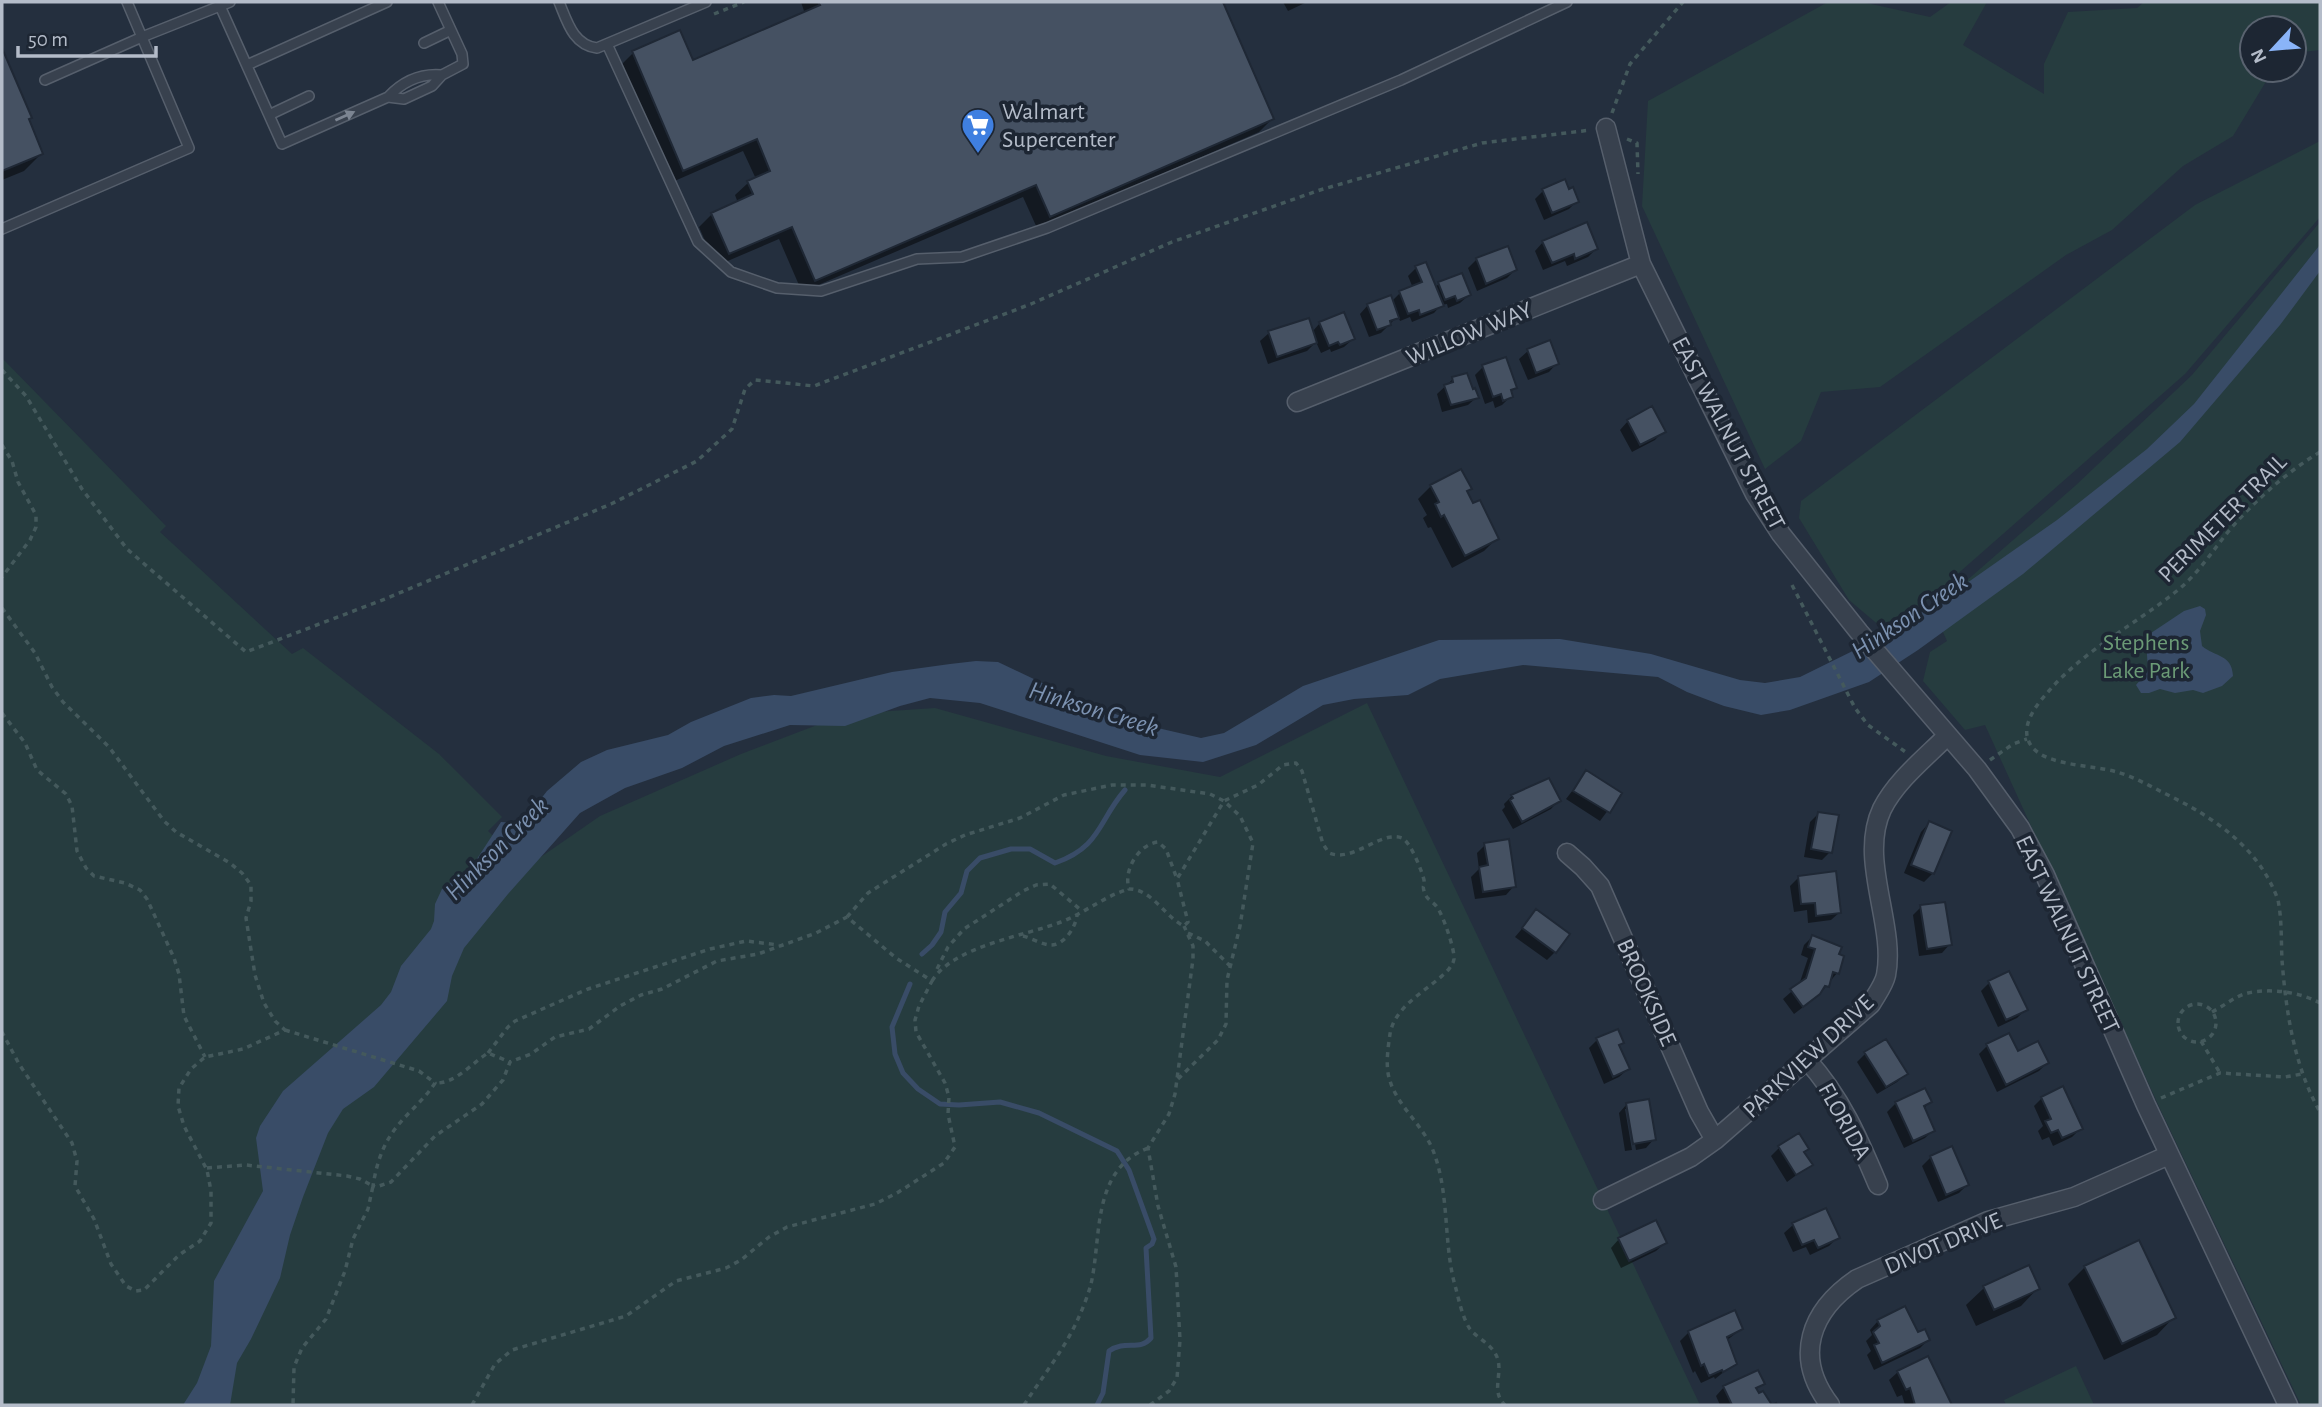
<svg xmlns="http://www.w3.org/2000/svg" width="2322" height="1407" font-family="'Alegreya Sans',sans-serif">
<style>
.green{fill:#263c3f}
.water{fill:#394c67}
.shadow{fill:#0007}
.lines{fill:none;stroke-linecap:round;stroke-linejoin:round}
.stream{stroke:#394c67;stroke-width:5}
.building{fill:#455162;stroke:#1f2835;stroke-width:2}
.service-casing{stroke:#565f6c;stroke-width:12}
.minor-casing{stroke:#565f6c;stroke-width:21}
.path{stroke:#44595c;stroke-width:3.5;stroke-dasharray:5 5;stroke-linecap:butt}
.service{stroke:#38414e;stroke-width:9}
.minor{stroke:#38414e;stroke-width:18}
.oneway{fill:#7c8592}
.labels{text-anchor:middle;stroke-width:7;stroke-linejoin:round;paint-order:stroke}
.poi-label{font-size:24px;fill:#b4bcc9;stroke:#1d2633;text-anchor:start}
.street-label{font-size:24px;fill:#b4bcc9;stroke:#1d2633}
.park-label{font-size:24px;fill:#6b9a76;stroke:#1d2633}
.water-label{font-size:26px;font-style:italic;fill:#7c92b1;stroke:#1d2633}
</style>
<rect width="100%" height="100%" fill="#242f3e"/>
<path class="green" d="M1828,2h34l68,15 21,-15h36l-24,43 81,49v-30l24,-52 69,-4 7,-6h176v48l-26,3v-25h-42v42h21l-40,66 -50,30 -71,64 -46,25 -186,132 -59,5 -20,49 -36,28 -123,-263 6,-105z
M2320,141v76l-135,157 -281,247 -23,6 -32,-27 -50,-82 2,-17 394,-296z
M2320,222v1183h-19l-140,-294 -176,-386 -20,5 -42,-49 7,-29 17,-11 -14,-31 142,-124 117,-111z
M2,358l164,168 -6,6 132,122 11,-6 136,106 63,63 -14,14 37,37 75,-52 141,-62 105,-40 89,-6 171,48 114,21 147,-74 333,702h-1698z
M2076,1366l18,39h-88l-2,-5z"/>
<path class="water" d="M2319,246l1,25 -40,54 -100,117 -157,132 -105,76 -49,32 -79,28 -29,5 -37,-9 -37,-14 -29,-15 -135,-12 -83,14 -32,16 -54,4 -31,6 -67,40 -53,17 -63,-7 -160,-52 -50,-5 -30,8 -55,20 -55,-1 -66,21 -42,22 -57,20 -45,25 -72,81 -44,54 -12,28 -5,25 -73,86 -31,22 -15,24 -25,64 -13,38 -10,43 -29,61 -14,24 -7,42h-47l14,-22 14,-37 3,-65 49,-90 -7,-53 4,-12 23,-35 98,-86 10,-13 10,-26 30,-37 3,-8 1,-17 7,-15 29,-21 30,-46 19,1 6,-5 21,-27 34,-29 26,-12 61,-15 23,-13 60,-24 23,-3 17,1 101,-24 58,-8 26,-3 22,1 80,38 48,18 36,11 39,9 23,-5 79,-47 136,-46 121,-1 91,15 89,26 25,3 35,-6 77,-38 70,-42 110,-77 90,-71 47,-45z
M2200,606l5,3 1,6 -6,16 2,15c13,11 30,8 31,30l-11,10 -19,7 -10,-3 -18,3 -15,-4 -11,4h-8l-5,-8 12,-14 -2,-32 2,-4 36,-24z"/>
<path class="shadow" d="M801,2h420l51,117 -13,13 -222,96 -14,-31 -221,95 -23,-53 -63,27 -17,-39 13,-13 26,-11 -3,-8 13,-12 8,-4 -13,-28 -73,32 -50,-117 13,-13 46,-20 13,30 113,-49z
M1283,2h24l-19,9z
M2,52l28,65 -3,3 14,34 -17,17 -22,9z
M1543,191l34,10 -8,8 -25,11 -9,-21z
M1543,242l53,7 -8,8 -21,9 -2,-5 -22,9 -8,-19z
M1477,259l38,11 -8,8 -30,13 -9,-23z
M1416,268l19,19 4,-3 30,11 -9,8 -12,5 -1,-4 -6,1 -7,8 -22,9 -2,-5 -10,4 -2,-5 -17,17 -12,4 -9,-23 8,-9 23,-3 9,-9 13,-5 -5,-12z
M1307,320l5,12 8,-9 33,16 -9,8 -13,5 -1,-3 -9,4 -5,-11 -9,9 -39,13 -8,-23 9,-8z
M1528,351l29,12 -8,9 -21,8 -9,-21z
M1483,367l32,20 -5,6 1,3 -9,9 -7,3 -2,-7 -8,3 -10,-29z
M1453,379l24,18 -9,8 -26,7 -5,-18z
M1628,421l35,10 -8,9 -23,12 -12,-22z
M1431,486l38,3 -3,3 7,13 24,33 -13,13 -32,17 -21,-41 -3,1 -5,-10 4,-3 -9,-16z
M1586,773l34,21 -20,27 -34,-22z
M1548,780l11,20 -8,9 -38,20 -11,-19 3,-3 -1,-3 8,-8z
M1819,813l11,39 -8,8 -18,-3 6,-35z
M1929,823l4,50 -9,9 -20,-9 17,-41z
M1485,845l29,41 -8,9 -31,4 -4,-22 8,-8 -2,-16z
M1799,877l41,35 -9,8 -23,3 -1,-13 -13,2 -4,-26z
M1921,907l29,37 -8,9 -23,3 -6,-41z
M1537,911l18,41 -8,8 -32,-23z
M1812,937l25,18v18l-18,22 -25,19 -11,-15 16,-14 9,-27 -7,-3 3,-10z
M1989,983l37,26 -9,9 -19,9 -17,-36z
M1597,1040l25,3 -4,4 10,22 -9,8 -15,7 -15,-36z
M1987,1046l30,7 30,10 -8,8 -42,21 -18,-38z
M1865,1054l41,20 -9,8 -20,12 -20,-32z
M2042,1098l39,30 -9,9 -19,9 -4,-9 -7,3 -4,-9 5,-5 -9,-20z
M1930,1102l-7,7 10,21 -8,8 -21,10 -17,-36 9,-9z
M1627,1104l27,35 -8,9 -10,2 -7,-41h-4l7,41 -7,1 -6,-38z
M1799,1135l4,18 7,12 -23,17 -16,-26 8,-8z
M1951,1148l16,37 -8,8 -21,9 -16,-36 9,-9z
M1825,1210l13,27 -9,9 -19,9 -4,-8 -13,5 -9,-19 9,-8z
M1619,1239l46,4 -9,8 -35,17 -10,-20z
M2085,1267l89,50 -17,18 -53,25 -36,-76z
M1984,1288h54l-17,18 -45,20 -10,-21z
M1878,1321l39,13 11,6 -8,8 -46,22 -7,-15 4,-4 -5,-10 6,-6 -2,-5z
M1741,1329l-15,12 9,22 -20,16 -1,-2 -13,6 -6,-12 -2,2 -13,-32 9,-9z
M1927,1358l23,47h-45l-3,-10 -5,2 -8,-17 9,-8z
M1762,1383l-6,7 2,5 9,4 3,6h-50l-4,-9 8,-9z"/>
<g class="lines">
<path class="stream" d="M922,954l10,-9 9,-13 4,-20 16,-19 6,-22 13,-13 31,-9h19l25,14c46,-16 43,-42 70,-73
M910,984l-18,43 3,27 8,19 15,16 22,15 19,1 41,-3 39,11 78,38 12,19 25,69 -2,5 -6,4 5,90c-12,14 -25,1 -42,13l-6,42 -6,12"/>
</g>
<path class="building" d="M818,2h405l51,117 -224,98 -14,-32 -221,96 -23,-54 -63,27 -18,-41 42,-19 -6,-13 23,-10 -13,-32 -74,32 -51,-120 48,-21 13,30 127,-55z
M2,48l30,70 -3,1 14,35 -41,17z
M1565,179l4,10 4,-2 6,15 -27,11 -10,-24z
M1587,222l11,27 -23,10 -1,-5 -22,9 -10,-22z
M1508,246l9,24 -31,14 -10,-26z
M1426,262l18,44 -24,9 -1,-5 -11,4 -9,-23 23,-9 -7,-16z
M1462,273l9,22 -14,6 -2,-5 -10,4 -7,-18z
M1391,295l8,23 -9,3 1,4 -14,5 -10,-26z
M1344,312l11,27 -15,6 -2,-3 -9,4 -10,-24z
M1309,318l8,25 -40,14 -9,-26z
M1550,340l9,24 -23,9 -9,-24z
M1506,357l11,31 -6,2 2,7 -10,4 -2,-7 -8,3 -11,-32z
M1467,373l6,16 2,-1 4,10 -28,7 -7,-20 9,-3 -1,-5z
M1652,406l14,26 -26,13 -13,-25z
M1461,469l11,20 -5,2 6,12 7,-3 19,39 -34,17 -21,-41 -3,2 -6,-13 4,-2 -9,-17z
M1586,770l36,23 -12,20 -37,-22z
M1549,778l12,23 -39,21 -12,-22 3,-2 -2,-3z
M1818,812l21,3 -7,38 -21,-4z
M1929,821l23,10 -18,43 -23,-9z
M1509,839l7,48 -33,5 -4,-25 9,-2 -4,-22z
M1836,871l5,42 -25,3 -1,-13 -14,1 -3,-28z
M1945,902l7,43 -25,4 -7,-44z
M1536,909l34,25 -14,19 -34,-25z
M1812,935l30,12 -3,7 5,2 -5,18 -6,-2 -4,15 -4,-1 -5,8 -17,13 -13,-18 16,-11 9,-29 -7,-2z
M2009,971l19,39 -22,10 -18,-39z
M1618,1029l6,14 -5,2 11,24 -17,8 -17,-39z
M2009,1033l9,18 20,-10 11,22 -43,22 -20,-41z
M1886,1039l22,35 -22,13 -22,-35z
M2063,1086l20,43 -21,9 -4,-8 -7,3 -6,-12 6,-2 -10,-22z
M1925,1088l7,14 -8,4 11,25 -22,10 -18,-39z
M1649,1099l7,41 -23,4 -7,-41z
M1799,1133l10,16 -5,3 9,13 -17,10 -18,-29z
M1952,1146l17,39 -23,10 -16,-39z
M1826,1208l14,30 -22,10 -4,-8 -12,5 -10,-22z
M1656,1220l11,23 -38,18 -11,-23z
M2139,1240l37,78 -54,26 -38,-78z
M2029,1265l11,24 -46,21 -11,-24z
M1905,1306l13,26 7,-3 5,11 -48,23 -8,-18 5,-2 -6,-11 7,-6 -3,-6z
M1735,1310l8,19 -16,8 10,27 -14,8 -1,-2 -13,6 -5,-12 -3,2 -13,-35z
M1928,1356l24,49h-37l-5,-17 -4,2 -9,-19z
M1758,1370l7,14 -9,4 3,5 4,-2 9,14 4,-2 1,2h-45l-9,-19z"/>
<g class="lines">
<defs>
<path id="service" d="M559,2c8,19 14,43 38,46l109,-46
M220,6l62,138 106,-47 16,2 28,-13 10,-11 21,-11 -1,-10 -24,-52
M424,43l27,-13
M607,44l91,198 33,30 46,16 44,3 96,-32 45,-2 85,-29 354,-148 166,-78
M247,65l140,-63
M45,80l97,-43 88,-35
M388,97c15,-16 32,-24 54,-22
M269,115l40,-19
M2,229l187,-81 -62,-146"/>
<path id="minor" d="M1606,128l35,136 114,230 26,40 78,98 118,137 43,59 25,47 101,230 142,300
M1297,402l344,-138
M1567,853l16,14 17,19 99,226 16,28
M1807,1060c34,37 52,80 71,125
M1603,1200l88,-43 24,-17 156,-136c5,-9 13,-19 15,-29 10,-51 -28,-115 -4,-166 14,-28 43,-51 65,-73
M1830,1405c-37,-48 -20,-94 27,-126l131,-58 86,-24 95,-42"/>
</defs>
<use href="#service" class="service-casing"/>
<use href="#minor" class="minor-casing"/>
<path class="path" d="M714,14l30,-12
M1612,113l18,-49 53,-62
M1627,139l10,4 1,31
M2,370l24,26 56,93 45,60 119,103 139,-53 226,-95 86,-43 35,-32 13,-40 10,-9 59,6 217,-82 141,-62 148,-52 162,-47 109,-13
M2,445l10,16 6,21 18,33v12l-6,13 -28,37
M2320,452c-33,20 -62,46 -88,75 -20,24 -34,48 -59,67 -41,32 -91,58 -125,98 -13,14 -31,38 -15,56 16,18 60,17 84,24 17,5 33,14 49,22 47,23 93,53 112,106 4,20 3,40 4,60 4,52 12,106 38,152
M1792,585l63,123 13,17 39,28
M2,608l33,45 17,34 11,15 46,45 55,74 12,11 54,31 12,10 9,12v16l-5,17 9,57 9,28 11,18 10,9 -42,19 -38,8 -14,12 -12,19 -1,18 6,20 23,44 4,21v32l-11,18 -21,14 -35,35 -8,1 -10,-5 -15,-22 -17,-45 -19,-33 2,-25 -5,-18 -53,-79 -17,-32
M2,713l23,30 12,27 29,24 6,12 5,45 9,17 8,8 31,7 15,7 7,9 27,59 5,16 5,42 21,41
M1990,760l23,-16 14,-5
M847,917l21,-24 78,-49 19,-9 55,-17 44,-23 48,-10h35l63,9 14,7 -47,78 -11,-30 -8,-7c-19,2 -35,28 -29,47 23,0 36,28 55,37l4,-4 -11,-43
M1188,933l17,8 25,25
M1023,936c8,2 20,9 28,9 14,0 25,-19 26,-30
M937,969l11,-22 16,-18 59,-38 13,-6 14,-1 32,27
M932,981c21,-35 93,-45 129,-59 24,-9 43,-26 68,-33
M2178 1023a19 19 0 1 1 38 0a19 19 0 1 1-38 0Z
M2212,1012c12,-6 23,-16 36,-19 23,-5 52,-1 72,10
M285,1030l134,41 16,12c-11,17 -28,30 -40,46 -13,17 -19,37 -22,57l3,1 15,-5 44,-46 47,-32 21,-24 7,-18 -22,-9c-16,10 -33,31 -53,30
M2201,1041l19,32
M488,1053l20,-26 7,-6 73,-32 122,-40 36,-8 33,4
M1178,1079l40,-39 8,-16 1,-44 13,-54 13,-83 -13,-27 -16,-15 34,-16 25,-20 13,-2 6,8 21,73 6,9c25,10 51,-23 73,-15 8,3 20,33 22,42 1,9 -2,3 0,11 2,9 9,10 13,16 6,8 18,43 17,52 -1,5 -2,5 -5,10 -18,20 -54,35 -59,65 -2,14 -5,33 0,47 8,26 35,46 44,72 16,43 9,93 22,136 3,12 7,30 14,40 9,11 24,16 28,31 4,16 -7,32 7,45
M2161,1098l59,-25 65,4 17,-3
M207,1168l39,-3 101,11 13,3 13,7 -5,23 -15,30 -8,32 -19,48 -24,29 -8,19 -1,38
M472,1405l23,-41 17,-14 114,-34 50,-35 50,-13 15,-8 28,-23 18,-10 88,-23 22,-11 47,-30 11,-16 -7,-33 1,-17 -4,-14 -29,-51 -1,-12 4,-14 13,-25 -36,-23 -49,-41 -31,16 -58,21 -41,7 -55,28 -21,6 -21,11 -31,23 -34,8 -24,17 -21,8
M1024,1405c18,-28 40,-55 54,-86 5,-11 10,-24 13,-35 11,-48 0,-114 57,-136
M1150,1405l19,-14 8,-13 3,-38 -4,-73 -18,-61 -10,-58 21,-34 6,-20 18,-135v-13l-9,-20"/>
<use href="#service" class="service"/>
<use href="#minor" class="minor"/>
</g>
<defs><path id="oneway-solid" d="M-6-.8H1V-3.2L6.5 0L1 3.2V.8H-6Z" transform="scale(1.75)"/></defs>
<use class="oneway" href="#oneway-solid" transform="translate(345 116) rotate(-24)"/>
<defs>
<symbol id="supermarket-pin" viewBox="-11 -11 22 30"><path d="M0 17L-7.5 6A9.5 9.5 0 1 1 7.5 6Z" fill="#3f7fe0" stroke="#1d2633"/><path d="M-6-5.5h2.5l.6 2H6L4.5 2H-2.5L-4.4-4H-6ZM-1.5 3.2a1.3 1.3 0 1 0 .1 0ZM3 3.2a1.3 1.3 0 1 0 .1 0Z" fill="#fff"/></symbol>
</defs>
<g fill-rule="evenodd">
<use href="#supermarket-pin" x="959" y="106" width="38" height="52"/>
</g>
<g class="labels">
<g class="poi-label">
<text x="1002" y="119">Walmart<tspan x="1002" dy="28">Supercenter</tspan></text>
</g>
<g class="street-label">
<text transform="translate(1469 333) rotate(-22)" y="8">WILLOW WAY</text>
<text transform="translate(1729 433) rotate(62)" y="8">EAST WALNUT STREET</text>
<text transform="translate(2222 518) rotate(-45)" y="8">PERIMETER TRAIL</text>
<text transform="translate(2068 934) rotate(65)" y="8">EAST WALNUT STREET</text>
<text transform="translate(1647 992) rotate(66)" y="8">BROOKSIDE</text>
<text transform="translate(1808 1056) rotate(-43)" y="8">PARKVIEW DRIVE</text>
<text transform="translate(1845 1121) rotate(61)" y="8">FLORIDA</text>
<text transform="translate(1943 1243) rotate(-23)" y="8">DIVOT DRIVE</text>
</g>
<g class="park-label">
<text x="2146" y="650">Stephens<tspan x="2146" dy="28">Lake Park</tspan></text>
</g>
<g class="water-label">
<text transform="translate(1909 615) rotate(-34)" y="9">Hinkson Creek</text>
<text transform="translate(1094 708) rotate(17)" y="9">Hinkson Creek</text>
<text transform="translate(496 848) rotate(-45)" y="9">Hinkson Creek</text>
</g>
</g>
<rect width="2322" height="1407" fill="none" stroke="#b4bcc9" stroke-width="7"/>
<g transform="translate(2273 49) rotate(244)"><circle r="33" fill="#1d2633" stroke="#59626f" stroke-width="2"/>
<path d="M0-5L12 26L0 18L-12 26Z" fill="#8ab4f8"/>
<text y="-10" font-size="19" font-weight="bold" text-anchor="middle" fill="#b4bcc9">N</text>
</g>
<path d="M18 46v10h138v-10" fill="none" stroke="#b4bcc9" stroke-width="3.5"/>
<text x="28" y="46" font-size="21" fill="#b4bcc9" stroke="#1d2633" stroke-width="5" paint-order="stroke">50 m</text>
</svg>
